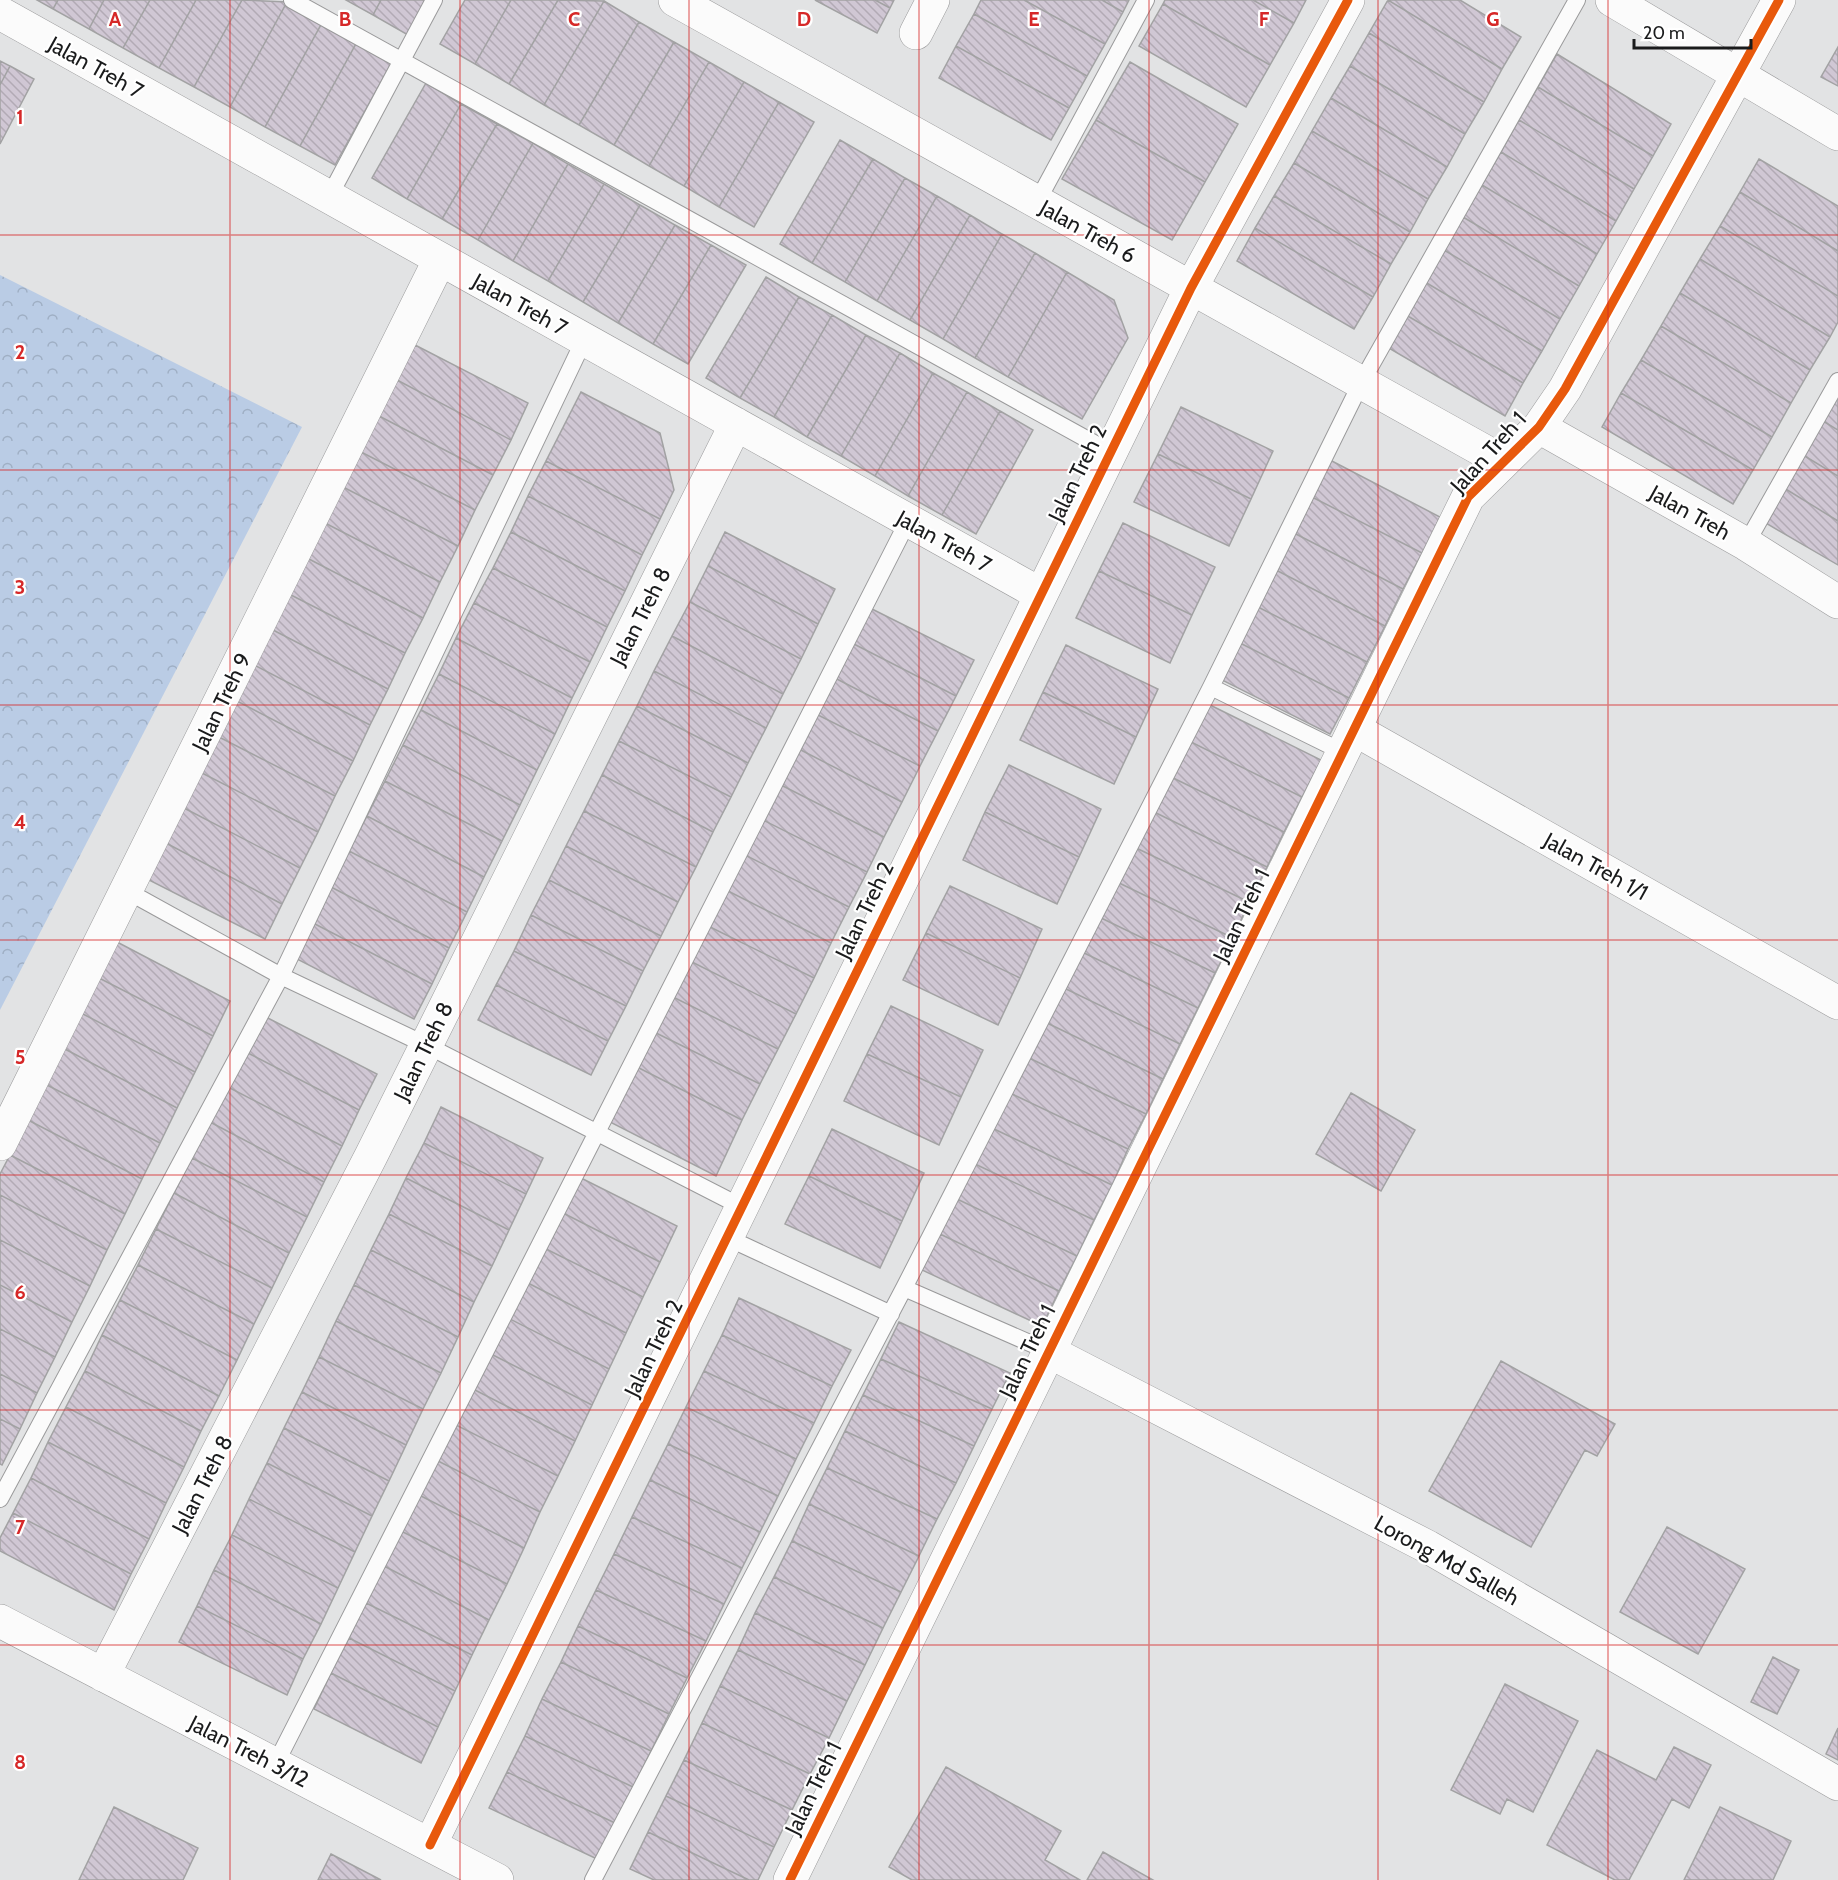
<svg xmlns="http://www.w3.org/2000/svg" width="1838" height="1880" font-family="Cabin,sans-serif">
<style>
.forest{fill:url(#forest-crowns)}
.building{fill:url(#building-back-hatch);stroke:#a2a2a3;stroke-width:1.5}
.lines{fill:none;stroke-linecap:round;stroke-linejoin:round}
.lane-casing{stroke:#9a9a9b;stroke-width:18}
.street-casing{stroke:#9a9a9b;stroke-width:34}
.lane{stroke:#fbfbfb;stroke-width:16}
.street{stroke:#fbfbfb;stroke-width:33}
.cycleway-casing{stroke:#fff;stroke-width:13}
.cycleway{stroke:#e8590c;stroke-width:9}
.grid{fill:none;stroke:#d62828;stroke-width:1.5;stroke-opacity:0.55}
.labels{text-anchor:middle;stroke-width:4.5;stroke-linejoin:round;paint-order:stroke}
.street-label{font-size:22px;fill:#1a1b1c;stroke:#fff}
.grid-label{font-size:20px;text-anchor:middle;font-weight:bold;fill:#d62828;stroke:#fff;stroke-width:4.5;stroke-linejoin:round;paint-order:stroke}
</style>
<defs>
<pattern id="forest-crowns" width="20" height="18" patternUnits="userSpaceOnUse" patternTransform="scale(1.5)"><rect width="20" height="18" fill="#bacce5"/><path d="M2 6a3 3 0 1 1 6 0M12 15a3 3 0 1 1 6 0" fill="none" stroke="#9fafc4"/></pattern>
<pattern id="building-back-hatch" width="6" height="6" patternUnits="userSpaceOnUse" patternTransform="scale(1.5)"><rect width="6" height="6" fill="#d0c7d4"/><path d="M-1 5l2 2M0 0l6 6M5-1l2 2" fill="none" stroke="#b2aab5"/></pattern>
</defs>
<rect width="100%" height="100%" fill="#e2e3e4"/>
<path class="forest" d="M0,275l302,152 -302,583z"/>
<path class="building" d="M37,0h21l-5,9z
M58,0h46l-15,29 -36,-20z
M104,0h46l-27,48 -34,-19z
M150,0h46l-37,68 -36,-20z
M196,0h46l-48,87 -35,-19z
M242,0l45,2 -57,105 -36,-20z
M346,0h35l-8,15z
M381,0h47l-20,35 -35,-20z
M465,0h46l-36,64 -35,-20z
M511,0h47l-49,84 -34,-20z
M558,0l46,1 -60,104 -35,-21z
M815,0h60l15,8 -13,25z
M875,0h19l-4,8z
M981,0h43l81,44 -18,32 -113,-62z
M1024,0h78l21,12 -18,32z
M1102,0h27l-6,12z
M1165,0h88l41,23 -24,42 -107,-61z
M1253,0h53l-12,23z
M1388,0h72l61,37 -19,32z
M1388,0l114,69 -18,33 -115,-69z
M604,1l35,21 -60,103 -35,-20z
M287,2l36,19 -58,106 -35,-20z
M1163,4l107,61 -24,42 -107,-61z
M974,14l113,62 -18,32 -113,-62z
M323,21l35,19 -58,106 -35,-19z
M639,22l35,20 -60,103 -35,-20z
M1369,33l115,69 -19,32 -115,-68z
M358,40l35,20 -58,105 -35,-19z
M674,42l35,20 -60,104 -35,-21z
M956,46l113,62 -18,32 -112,-62z
M1838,47v39l-17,-9z
M1557,54l114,70 -18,32 -115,-69z
M0,61l10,5 -10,19z
M709,62l35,20 -60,104 -35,-20z
M1130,62l108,62 -33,58 -109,-62z
M10,66l24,13 -34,65v-59z
M1350,66l115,68 -18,33 -116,-69z
M744,82l35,20 -60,105 -35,-21z
M426,83l35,21 -54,95 -35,-21z
M1538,87l115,69 -19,33 -115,-69z
M1331,98l116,69 -19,32 -116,-68z
M779,102l35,20 -60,105 -35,-20z
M461,104l36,20 -55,95 -35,-20z
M1096,120l109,62 -33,58 -110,-61z
M1519,120l115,69 -18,32 -115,-69z
M497,124l36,19 -55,97 -36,-21z
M1312,131l116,68 -18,33 -116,-69z
M840,140l33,19 -61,104 -32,-19z
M533,143l35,21 -55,97 -35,-21z
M1501,152l115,69 -19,33 -115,-69z
M873,159l32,19 -60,104 -33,-19z
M1759,159l79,47v45l-98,-59z
M1294,163l116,69 -19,32 -117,-68z
M568,164l36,20 -56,97 -35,-20z
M905,178l32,18 -60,105 -32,-19z
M604,184l36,21 -57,97 -35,-21z
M1482,185l115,69 -18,32 -116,-69z
M1740,192l98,59v45l-118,-70z
M937,196l33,19 -60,105 -33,-19z
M1274,196l117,68 -18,33 -118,-69z
M640,205l35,20 -57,98 -35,-21z
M970,215l32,19 -59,105 -33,-19z
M1463,217l116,69 -19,33 -116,-69z
M675,225l36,20 -58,99 -35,-21z
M1720,226l118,70v26l-8,15 -130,-78z
M1255,228l118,69 -19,32 -117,-68z
M1002,234l33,19 -60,105 -32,-19z
M711,245l35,20 -58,99 -35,-20z
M1444,250l116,69 -18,32 -117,-69z
M1035,253l32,19 -59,105 -33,-19z
M1700,259l130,78 -20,33 -130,-77z
M1067,272l47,28 14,38 -46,81 -74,-42z
M766,277l33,20 -59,101 -34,-20z
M1425,282l117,69 -19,32 -117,-68z
M1680,293l130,77 -19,33 -130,-77z
M799,297l33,18 -58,102 -34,-19z
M832,315l34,20 -59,102 -33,-20z
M1406,315l117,68 -18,33 -118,-69z
M1661,326l130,77 -19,34 -131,-77z
M866,335l34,18 -59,103 -34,-19z
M415,345l113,58 -17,37 -114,-60z
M900,353l33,20 -58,103 -34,-20z
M1641,360l131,77 -19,33 -132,-77z
M933,373l34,19 -59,104 -33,-20z
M397,380l114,60 -18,35 -114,-59z
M581,392l79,41 14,57 -14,29 -114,-58z
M967,392l33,19 -58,104 -34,-19z
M1621,393l132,77 -20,34 -131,-77z
M1838,396v34l-15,-9z
M1181,407l92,44 -22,48 -93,-45z
M1000,411l33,19 -57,104 -34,-19z
M379,416l114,59 -18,35 -114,-58z
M1823,421l15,9v46l-35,-21z
M361,452l114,58 -17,36 -115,-59z
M1158,454l93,45 -22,47 -95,-44z
M1803,455l35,21v45l-54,-33z
M1328,459l112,58 -18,36 -112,-57z
M546,461l114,58 -18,36 -114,-59z
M343,487l115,59 -18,36 -115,-59z
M1784,488l54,33v44l-74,-43z
M528,496l114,59 -17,36 -114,-59z
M1310,496l112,57 -19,36 -111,-57z
M325,523l115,59 -17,36 -116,-60z
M1123,523l92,44 -23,48 -93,-44z
M511,532l114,59 -18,36 -114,-59z
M725,532l110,57 -17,35 -110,-58z
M1292,532l111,57 -18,37 -111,-57z
M307,558l116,60 -18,35 -116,-59z
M708,566l110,58 -17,35 -111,-57z
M493,568l114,59 -17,35 -116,-59z
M1274,569l111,57 -18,36 -111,-56z
M1099,571l93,44 -22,48 -94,-45z
M289,594l116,59 -17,36 -117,-60z
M690,602l111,57 -18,35 -111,-58z
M474,603l116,59 -18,36 -116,-60z
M866,606l108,54 -18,36 -108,-55z
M1256,606l111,56 -18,36 -111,-56z
M271,629l117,60 -18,36 -116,-60z
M672,636l111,58 -17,34 -112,-57z
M456,638l116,60 -17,36 -116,-60z
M848,641l108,55 -18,35 -107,-55z
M1238,642l111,56 -19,36 -110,-55z
M1066,645l92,44 -22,48 -93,-45z
M254,665l116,60 -17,36 -118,-61z
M654,671l112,57 -18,35 -111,-57z
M439,674l116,60 -18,36 -116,-60z
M831,676l107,55 -18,35 -108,-54z
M1043,692l93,45 -22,47 -94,-44z
M235,700l118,61 -18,35 -118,-60z
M1204,702l117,58 -19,37 -117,-58z
M637,706l111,57 -17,34 -112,-56z
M421,710l116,60 -17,35 -117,-60z
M812,712l108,54 -18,36 -107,-55z
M217,736l118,60 -17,36 -118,-60z
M1185,739l117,58 -18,35 -117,-57z
M619,741l112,56 -18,35 -111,-57z
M403,745l117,60 -18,36 -117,-60z
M795,747l107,55 -18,35 -107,-54z
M1009,765l92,44 -22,48 -94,-45z
M200,772l118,60 -18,36 -118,-61z
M602,775l111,57 -17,35 -112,-56z
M1167,775l117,57 -17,35 -117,-57z
M385,781l117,60 -18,36 -117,-61z
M777,783l107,54 -17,35 -108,-54z
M182,807l118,61 -18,36 -118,-62z
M1150,810l117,57 -18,35 -117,-56z
M584,811l112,56 -18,35 -112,-56z
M985,812l94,45 -22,47 -94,-44z
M367,816l117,61 -17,35 -118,-61z
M759,818l108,54 -18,35 -108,-54z
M164,842l118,62 -17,35 -120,-61z
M566,846l112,56 -17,34 -112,-56z
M1132,846l117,56 -16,36 -118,-57z
M349,851l118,61 -18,36 -118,-61z
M741,853l108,54 -18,36 -107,-54z
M549,880l112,56 -18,35 -112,-56z
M1115,881l118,57 -18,35 -118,-57z
M950,886l92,43 -22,49 -94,-45z
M331,887l118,61 -17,36 -119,-61z
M724,889l107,54 -17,35 -108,-53z
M531,915l112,56 -17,35 -112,-55z
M1097,916l118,57 -17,35 -118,-57z
M313,923l119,61 -18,35 -119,-61z
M706,925l108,53 -18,36 -108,-54z
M926,933l94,45 -22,47 -95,-45z
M117,942l113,59 -17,35 -114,-58z
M514,951l112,55 -18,35 -112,-56z
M1080,951l118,57 -18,36 -118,-57z
M688,960l108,54 -18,35 -107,-53z
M99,978l114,58 -18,36 -114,-59z
M496,985l112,56 -17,34 -113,-55z
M1062,987l118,57 -17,35 -118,-57z
M671,996l107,53 -18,35 -108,-53z
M891,1006l92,44 -22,47 -94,-43z
M81,1013l114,59 -18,36 -114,-60z
M264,1016l113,58 -18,36 -113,-58z
M1045,1022l118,57 -17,35 -119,-57z
M652,1031l108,53 -18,36 -107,-54z
M63,1048l114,60 -17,35 -115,-59z
M246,1052l113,58 -17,36 -114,-59z
M867,1054l94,43 -22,48 -95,-44z
M1027,1057l119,57 -18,35 -118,-56z
M635,1066l107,54 -26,56 -108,-55z
M45,1084l115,59 -18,36 -114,-59z
M228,1087l114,59 -18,36 -114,-60z
M1010,1093l118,56 -16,36 -120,-57z
M1351,1093l64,37 -34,61 -65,-37z
M441,1107l102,51 -17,36 -102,-51z
M28,1120l114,59 -17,35 -115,-59z
M210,1122l114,60 -17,35 -115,-59z
M992,1128l120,57 -18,35 -119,-56z
M832,1129l92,44 -22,48 -93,-45z
M424,1143l102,51 -17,36 -103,-52z
M10,1155l115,59 -18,36 -107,-55v-21z
M192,1158l115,59 -18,36 -115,-60z
M975,1164l119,56 -17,36 -120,-57z
M575,1175l102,51 -17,36 -101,-51z
M809,1176l93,45 -22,47 -95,-44z
M406,1178l103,52 -17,36 -103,-52z
M174,1193l115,60 -17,35 -116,-59z
M0,1195l107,55 -17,36 -90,-46z
M957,1199l120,57 -18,35 -119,-57z
M559,1211l101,51 -17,35 -103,-51z
M389,1214l103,52 -18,36 -103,-52z
M156,1229l116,59 -18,36 -116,-59z
M940,1234l119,57 -17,35 -120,-56z
M0,1240l90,46 -18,36 -72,-37z
M540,1246l103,51 -17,36 -102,-52z
M371,1250l103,52 -16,35 -104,-52z
M138,1265l116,59 -17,36 -117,-60z
M524,1281l102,52 -17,36 -103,-52z
M0,1285l72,37 -17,35 -55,-28z
M354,1285l104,52 -17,36 -105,-52z
M739,1298l112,52 -19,36 -110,-51z
M120,1300l117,60 -18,36 -117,-61z
M506,1317l103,52 -17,36 -103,-52z
M336,1321l105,52 -18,36 -104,-52z
M899,1322l111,51 -18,36 -111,-50z
M0,1329l55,28 -18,36 -37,-19z
M102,1335l117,61 -18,35 -116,-60z
M722,1335l110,51 -18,37 -110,-52z
M489,1353l103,52 -17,36 -104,-53z
M319,1357l104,52 -17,36 -104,-53z
M881,1359l111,50 -18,37 -111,-51z
M1501,1361l114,63 -18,32 -12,-6 -54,97 -102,-56z
M85,1371l116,60 -17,36 -118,-60z
M704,1371l110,52 -18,36 -110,-52z
M0,1374l37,19 -17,36 -20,-10z
M471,1388l104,53 -17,35 -104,-52z
M302,1392l104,53 -17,36 -105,-53z
M863,1395l111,51 -18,37 -111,-52z
M66,1407l118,60 -18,36 -118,-61z
M686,1407l110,52 -18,37 -110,-52z
M0,1419l20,10 -18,36 -2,-1z
M454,1424l104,52 -18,36 -104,-52z
M284,1428l105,53 -17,35 -105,-53z
M845,1431l111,52 -19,36 -110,-51z
M48,1442l118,61 -17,36 -118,-61z
M668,1444l110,52 -18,36 -110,-52z
M436,1460l104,52 -16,36 -105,-53z
M267,1463l105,53 -17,36 -106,-53z
M827,1468l110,51 -18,37 -110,-52z
M31,1478l118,61 -18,35 -118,-61z
M650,1480l110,52 -18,36 -110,-51z
M419,1495l105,53 -17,36 -106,-53z
M249,1499l106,53 -17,36 -106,-53z
M809,1504l110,52 -18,36 -109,-51z
M13,1513l118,61 -17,36 -114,-59v-13z
M632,1517l110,51 -18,36 -110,-50z
M1667,1527l78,42 -47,85 -78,-42z
M401,1531l106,53 -18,36 -105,-54z
M232,1535l106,53 -17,36 -107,-54z
M792,1541l109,51 -18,36 -109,-51z
M614,1554l110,50 -18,37 -110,-51z
M384,1566l105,54 -17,35 -106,-52z
M214,1570l107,54 -18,35 -106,-53z
M774,1577l109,51 -18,37 -110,-52z
M596,1590l110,51 -19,37 -109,-52z
M366,1603l106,52 -17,36 -106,-53z
M197,1606l106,53 -16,36 -108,-53z
M755,1613l110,52 -18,36 -109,-51z
M578,1626l109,52 -18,36 -108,-52z
M349,1638l106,53 -17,36 -107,-54z
M738,1650l109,51 -18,37 -109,-52z
M1773,1657l26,13 -22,44 -26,-12z
M561,1662l108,52 -18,37 -109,-52z
M331,1673l107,54 -17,36 -107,-54z
M1505,1684l73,37 -45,91 -26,-13 -7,15 -49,-24z
M720,1686l109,52 -19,36 -108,-51z
M542,1699l109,52 -18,36 -108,-51z
M702,1723l108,51 -18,36 -108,-50z
M1838,1728v32l-12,-6z
M525,1736l108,51 -18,36 -108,-51z
M1674,1747l37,18 -22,43 -17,-9 -43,81h-14l-68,-35 50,-95 59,30z
M684,1760l108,50 -18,37 -108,-51z
M946,1767l115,64 -16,29 35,20h-168l-23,-13z
M507,1772l108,51 -18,36 -108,-51z
M666,1796l108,51 -16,33h-9l-101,-48z
M114,1807l84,41 -15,32h-104z
M1720,1807l71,34 -18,39h-89z
M648,1832l101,48h-95l-24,-11z
M1103,1852l50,28h-66z
M331,1854l50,26h-63z"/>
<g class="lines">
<defs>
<path id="lane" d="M292,0l818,452
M329,197l105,-197
M1037,202l109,-202
M1746,544l92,-163
M1211,687l132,65
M127,891l154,85 145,69 316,162
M728,1238l163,76
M904,1288l144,63
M0,1499l281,-523 303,-636
M275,1765l633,-1244
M593,1880l311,-592 307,-601 150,-304 216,-383"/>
<path id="street" d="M675,0l827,461
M1612,0l226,134
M0,13l1040,581
M916,33l17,-33
M1539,427l207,117 92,58
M1354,729l484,274
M0,1144l440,-885
M1048,1351l380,196 410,237
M0,1621l497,259
M103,1675l268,-519 365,-732
M430,1845l761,-1557 157,-288
M790,1880l678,-1383 71,-70 26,-38 214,-389"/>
</defs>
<use href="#lane" class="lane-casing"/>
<use href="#street" class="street-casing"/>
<use href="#lane" class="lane"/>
<use href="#street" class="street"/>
<defs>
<path id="cycleway" d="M430,1845l761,-1557 157,-288
M790,1880l678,-1383 71,-70 26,-38 214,-389"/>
</defs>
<use href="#cycleway" class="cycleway-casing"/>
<use href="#cycleway" class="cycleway"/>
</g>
<path class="grid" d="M230,0v1880M460,0v1880M689,0v1880M919,0v1880M1149,0v1880M1378,0v1880M1608,0v1880M0,235h1838M0,470h1838M0,705h1838M0,940h1838M0,1175h1838M0,1410h1838M0,1645h1838"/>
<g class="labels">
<g class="street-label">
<text transform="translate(96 67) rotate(29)" y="8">Jalan Treh 7</text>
<text transform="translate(1088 231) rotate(29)" y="8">Jalan Treh 6</text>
<text transform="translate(520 304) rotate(29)" y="8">Jalan Treh 7</text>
<text transform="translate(1488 452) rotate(-48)" y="8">Jalan Treh 1</text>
<text transform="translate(1077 473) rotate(-64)" y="8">Jalan Treh 2</text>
<text transform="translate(1690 512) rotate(29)" y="8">Jalan Treh</text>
<text transform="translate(944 541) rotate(29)" y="8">Jalan Treh 7</text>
<text transform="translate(640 616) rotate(-63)" y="8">Jalan Treh 8</text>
<text transform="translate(221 702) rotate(-64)" y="8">Jalan Treh 9</text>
<text transform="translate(1596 866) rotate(29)" y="8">Jalan Treh 1/1</text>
<text transform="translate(864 910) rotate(-64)" y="8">Jalan Treh 2</text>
<text transform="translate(1241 915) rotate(-64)" y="8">Jalan Treh 1</text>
<text transform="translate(423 1051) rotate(-64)" y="8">Jalan Treh 8</text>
<text transform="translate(653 1348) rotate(-64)" y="8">Jalan Treh 2</text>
<text transform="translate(1027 1351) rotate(-64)" y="8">Jalan Treh 1</text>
<text transform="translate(202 1484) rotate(-63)" y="8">Jalan Treh 8</text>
<text transform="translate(1447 1560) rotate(29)" y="8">Lorong Md Salleh</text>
<text transform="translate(249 1751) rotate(27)" y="8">Jalan Treh 3/12</text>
<text transform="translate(813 1788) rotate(-64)" y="8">Jalan Treh 1</text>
</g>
</g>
<g class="grid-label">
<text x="115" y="26">A</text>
<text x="345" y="26">B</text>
<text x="574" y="26">C</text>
<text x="804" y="26">D</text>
<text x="1034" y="26">E</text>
<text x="1264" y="26">F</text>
<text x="1493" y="26">G</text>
<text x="20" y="124">1</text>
<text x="20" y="359">2</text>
<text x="20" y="594">3</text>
<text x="20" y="829">4</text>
<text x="20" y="1064">5</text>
<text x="20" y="1299">6</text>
<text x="20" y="1534">7</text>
<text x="20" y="1769">8</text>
</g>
<path d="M1634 39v9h117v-9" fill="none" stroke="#1a1b1c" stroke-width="3"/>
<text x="1643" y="39" font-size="18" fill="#1a1b1c" stroke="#ffffff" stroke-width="4.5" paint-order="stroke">20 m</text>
</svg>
